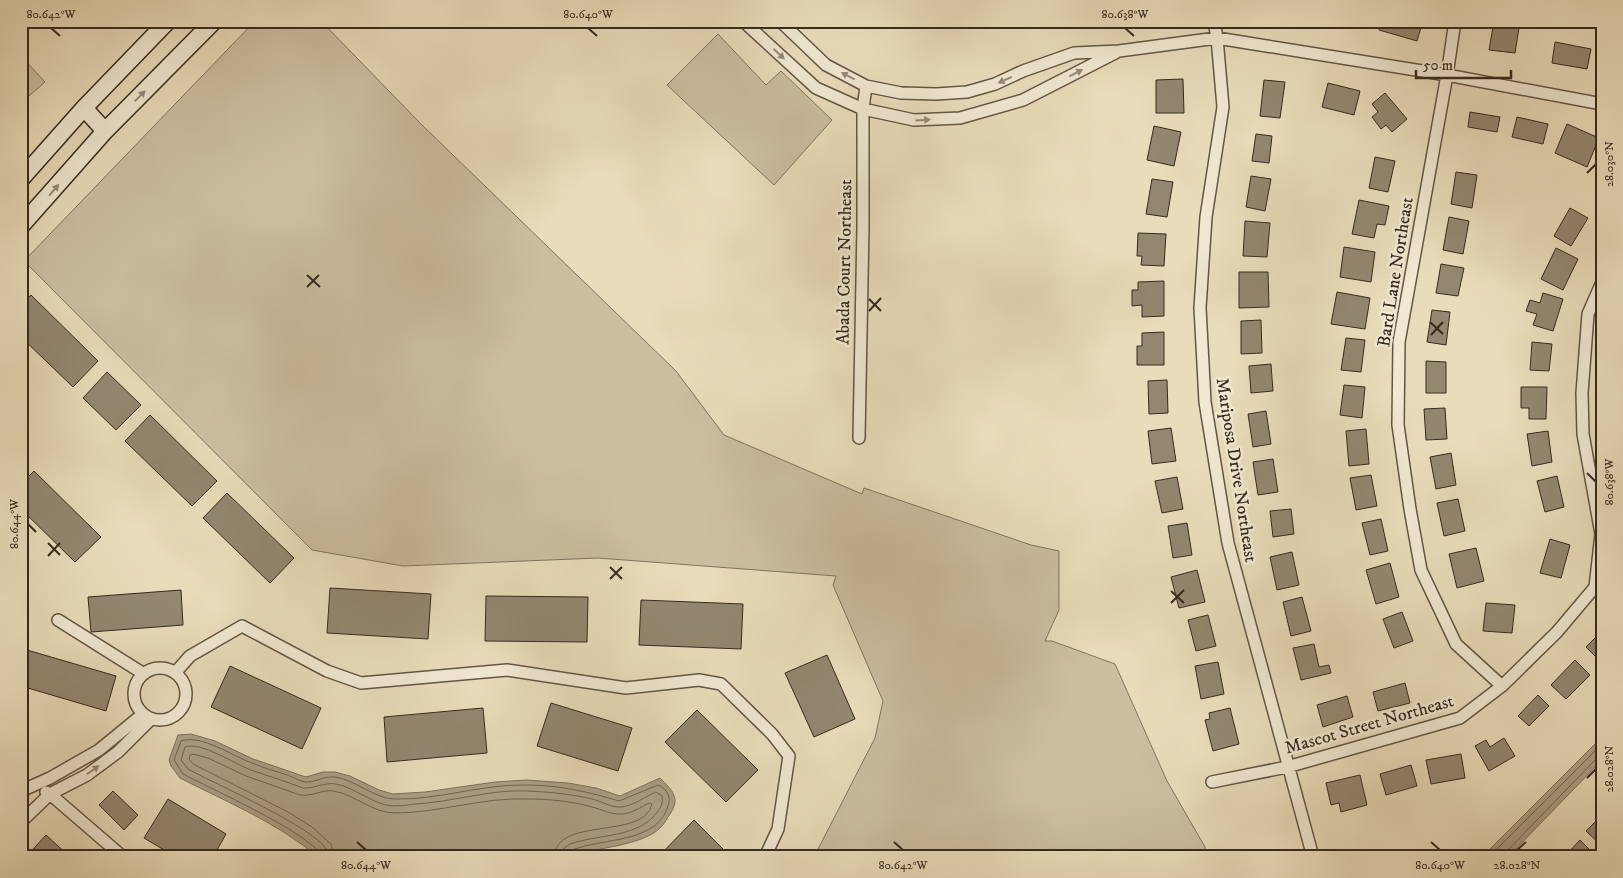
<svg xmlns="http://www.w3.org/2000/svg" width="1623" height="878" font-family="'IM FELL DW Pica',serif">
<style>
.green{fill:#cbbea0;stroke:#807460}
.water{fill:#ac9f85;stroke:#7d705c}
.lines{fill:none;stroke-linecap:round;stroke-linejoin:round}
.shore{stroke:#716452;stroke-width:1}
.building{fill:#938770;stroke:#362a1f}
.street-casing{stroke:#635646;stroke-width:14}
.secondary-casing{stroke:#362a1f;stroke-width:19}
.street{stroke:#f1e8d2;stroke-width:11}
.secondary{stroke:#f1e8d2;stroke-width:16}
.oneway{fill:#948978}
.ticks{fill:none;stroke:#362a1f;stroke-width:2}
.labels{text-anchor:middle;stroke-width:5;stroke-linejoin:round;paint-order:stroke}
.street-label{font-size:18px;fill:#362a1f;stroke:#f1e8d2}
.neatline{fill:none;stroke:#362a1f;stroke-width:2}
.ticks-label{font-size:12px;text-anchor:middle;fill:#362a1f}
</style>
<rect width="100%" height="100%" fill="#e9dcba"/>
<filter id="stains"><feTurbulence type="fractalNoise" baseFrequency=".004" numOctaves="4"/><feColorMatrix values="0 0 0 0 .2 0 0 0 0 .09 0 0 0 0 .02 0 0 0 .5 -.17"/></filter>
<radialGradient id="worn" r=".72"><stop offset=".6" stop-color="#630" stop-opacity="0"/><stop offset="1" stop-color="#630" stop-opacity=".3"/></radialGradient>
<path class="green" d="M255,21h66l100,103 255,247 48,64 138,59 2,-6 167,57 28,6v59l-14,31h7l63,23 52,117 38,66 2,10h-393l61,-119 8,-37 -50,-116 3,-9 -238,-18 -195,8 -91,-16 -288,-289z
M718,34l48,51 15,-14 51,49 -58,65 -107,-100z
M21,56l24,26 -24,21z"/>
<path class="water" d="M191,734l24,7 38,18 53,18 17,-5h12l15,4 29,14 14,4 32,-2 70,-10 31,-2 42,3 28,5 24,8 40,-18c12,12 21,20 10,36 -3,4 -5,9 -9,13 -17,19 -69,21 -94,30h-249c-40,-34 -91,-55 -138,-79l-9,-12 -2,-6 9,-25z
M1602,737v23l-94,97h-26z"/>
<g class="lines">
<path class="shore" d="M321,857c-2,-20 -116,-71 -138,-83l-9,-14 7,-19c21,-7 51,15 71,22 11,5 24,8 35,12 6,2 13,6 18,7 9,1 18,-6 30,-5 21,3 40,22 60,22 44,1 87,-15 131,-14 33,0 63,7 93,16l39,-16c7,3 12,9 11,17 -8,43 -69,35 -99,49l-2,6
M327,857c0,-4 1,-5 -1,-8 -13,-22 -111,-65 -138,-80l-7,-9 4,-13c15,-6 50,17 66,23 17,6 34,11 52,18 11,1 21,-6 33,-4 20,4 36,20 56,22 8,0 16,-1 23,-2 38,-2 76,-15 113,-13 21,1 43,3 64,8 9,2 20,9 29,8 12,-1 25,-11 35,-15l6,4c1,6 0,10 -4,15 -18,27 -60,23 -88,33l-7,5 -1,8
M335,857l-4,-13 -19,-17 -24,-15 -95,-48 -4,-5 1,-4 3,-1 15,4 38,18 54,19c12,2 22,-6 34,-4 21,4 39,22 61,22 44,0 88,-16 132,-14 22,0 44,2 65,8 9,2 20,8 29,7 10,0 20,-7 28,-11l3,1c-8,37 -96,11 -98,53
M1489,857l113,-113
M1505,857l2,-6 89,-92 6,-2"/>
</g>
<path class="building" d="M1382,21h41l-6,20 -38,-11z
M1494,21h26l-5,32 -26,-3z
M1555,42l36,7 -4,20 -35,-6z
M1183,79l1,34h-28v-33z
M1264,80l21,2 -5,36 -20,-2z
M1328,83l32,8 -6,24 -32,-8z
M1385,93l22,26 -15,13 -6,-7 -5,4 -9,-12 6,-5 -6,-8z
M1470,112l30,5 -3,15 -29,-5z
M1517,117l31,7 -5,20 -31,-7z
M1567,124l32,14 -12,29 -32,-14z
M1154,126l27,6 -7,34 -27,-6z
M1256,134l16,2 -3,27 -17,-2z
M1375,157l20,4 -7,31 -19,-4z
M1456,172l21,3 -5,33 -21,-4z
M1251,176l20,3 -6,32 -19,-4z
M1152,179l21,3 -6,35 -21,-3z
M1359,200l30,6 -4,19 -8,-1 -3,14 -22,-4z
M1570,208l18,10 -17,28 -17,-10z
M1449,217l20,4 -6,33 -20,-4z
M1245,221l25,2 -3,34 -24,-1z
M1138,233l28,1 -2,32 -23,-1 1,-9h-5z
M1344,247l31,5 -4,30 -31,-5z
M1556,248l22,11 -15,31 -22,-11z
M1441,264l23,4 -6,28 -22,-3z
M1239,272h29l1,35 -30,1z
M1164,281v35l-22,1v-12l-10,1v-16h6v-8z
M1337,292l33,6 -5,31 -34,-5z
M1543,293l20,6 -10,32 -20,-6 4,-11 -11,-3 4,-11 10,3z
M31,295l67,66 -25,26 -52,-50v-32z
M1432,310l18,2 -4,33 -19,-3z
M1261,320l1,33 -21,1v-33z
M1164,332v33h-27v-19h5v-13z
M1346,338l19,2 -4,32 -20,-2z
M1532,342l20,2 -3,27 -19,-1z
M1426,361l20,1v31h-20z
M1271,364l2,27 -22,2 -2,-27z
M107,372l34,33 -25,25 -33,-32z
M1167,380l1,33 -19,1 -1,-33z
M1344,385l21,2 -3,31 -22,-3z
M1521,387h26l-1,32h-17v-11h-8z
M1445,408l2,31 -21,1 -2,-31z
M1266,411l5,33 -18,3 -5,-33z
M150,415l67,66 -25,25 -67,-65z
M1171,428l5,33 -24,3 -4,-33z
M1366,429l3,35 -20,2 -3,-35z
M1548,431l4,31 -20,4 -5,-32z
M1451,453l5,32 -20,4 -6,-32z
M1273,459l5,33 -20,3 -5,-33z
M34,471l67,66 -26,25 -54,-53v-25z
M1371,475l6,31 -21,4 -6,-32z
M1557,476l7,31 -19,5 -8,-31z
M1177,477l6,32 -21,4 -7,-32z
M227,493l67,65 -24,25 -67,-65z
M1458,499l7,32 -21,5 -7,-33z
M1291,509l3,25 -21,3 -3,-26z
M1381,519l7,32 -18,4 -8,-32z
M1187,523l5,32 -19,3 -5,-32z
M1550,539l20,6 -9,33 -21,-5z
M1476,548l8,33 -27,7 -8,-34z
M1292,552l7,33 -22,5 -7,-33z
M1390,563l9,34 -23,7 -10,-34z
M1197,570l8,32 -26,6 -8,-31z
M330,588l101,6 -3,45 -101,-6z
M181,590l2,35 -92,7 -3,-35z
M486,596l102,1 -1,45 -102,-1z
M1302,597l9,34 -20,5 -8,-34z
M641,600l102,4 -2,45 -102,-4z
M1486,603l29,2 -3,28 -29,-2z
M1402,612l11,29 -19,7 -11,-29z
M1208,615l8,31 -20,5 -8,-31z
M1602,631v32l-16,-16z
M1314,644l5,23 10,-2 2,8 -30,7 -8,-32z
M27,650l89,26 -10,35 -85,-25v-17z
M827,655l28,64 -41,18 -29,-64z
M1575,660l15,15 -24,24 -15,-14z
M1218,662l6,32 -23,5 -6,-33z
M230,666l91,42 -19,41 -91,-42z
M1405,683l5,20 -32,8 -5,-19z
M1538,695l11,11 -20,20 -11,-10z
M1347,696l6,21 -30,10 -6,-22z
M551,703l81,25 -14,43 -81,-25z
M483,708l4,45 -100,9 -3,-45z
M1230,708l9,36 -26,7 -8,-31 5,-1 -1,-6z
M697,710l61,60 -32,32 -61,-60z
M1504,738l11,18 -26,15 -14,-25 11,-6 4,7z
M1461,754l4,24 -34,6 -5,-24z
M1411,765l6,21 -31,9 -6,-21z
M1360,775l7,30 -26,7 -2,-9 -8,2 -5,-22z
M113,791l25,24 -14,15 -25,-25z
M168,799l58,35 -13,23h-37l-32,-19z
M1601,816l1,1v29l-16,-15z
M694,820l33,33 -4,4h-65z
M46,835l24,22h-44z
M1580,840l17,17h-33z"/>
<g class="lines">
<defs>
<path id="street" d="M743,21l73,67 47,21 51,11 46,-2 63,-18 92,-47
M780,21l46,44 40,21 35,7 35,1 31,-2 28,-8 28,-13 51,-18 45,-2 98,-13 230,37 155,29
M1214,21l3,17 6,69 -17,110 -6,91 5,94 23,141 85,314
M1455,21l-8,54 -48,267 -1,83 12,84 11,61 35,74 46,42
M859,438l4,-211v-118l3,-23
M58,620l86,54
M134 694a26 26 0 1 1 52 0a26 26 0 1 1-52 0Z
M175,673l15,-17 52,-30 85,45 34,12 146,-13 119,18 73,-8 22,4 51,50 17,22 -11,73 -13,28
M1212,782l75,-15 173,-49 42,-32 55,-54 38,-45 6,-53 -18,-100 -1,-41 6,-79 14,-32
M21,791l29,-13 49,-28 44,-36
M46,792l4,2 73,63
M21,822l29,-28 37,-19 31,-23 33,-33"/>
<path id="secondary" d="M84,108l21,23
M21,179l63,-71 84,-87
M21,226l84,-95 109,-110"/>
</defs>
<use href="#street" class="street-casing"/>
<use href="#secondary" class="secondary-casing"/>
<use href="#street" class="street"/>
<use href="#secondary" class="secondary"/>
</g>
<defs><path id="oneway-solid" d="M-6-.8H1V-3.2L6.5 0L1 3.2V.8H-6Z" transform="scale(1.25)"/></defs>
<g class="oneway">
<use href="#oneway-solid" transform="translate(779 54) rotate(43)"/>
<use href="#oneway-solid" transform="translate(1076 73) rotate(-27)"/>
<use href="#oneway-solid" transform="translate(848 76) rotate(-153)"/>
<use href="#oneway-solid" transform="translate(1005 80) rotate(156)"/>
<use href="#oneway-solid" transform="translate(140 96) rotate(-45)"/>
<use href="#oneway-solid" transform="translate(923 120) rotate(-3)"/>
<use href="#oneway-solid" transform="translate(54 190) rotate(-49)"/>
<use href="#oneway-solid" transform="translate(93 770) rotate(-35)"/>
</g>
<path class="ticks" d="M51,28l9,8M588,28l9,8M1125,28l9,8M1587,173l9,-9M307,275l13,12M307,287l12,-12M869,299l12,12M869,311l12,-13M1430,322l13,12M1431,335l12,-13M1587,473l9,9M28,524l8,8M48,543l12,12M48,556l12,-13M610,567l12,12M610,579l12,-12M1171,591l13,12M1171,603l13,-13M1587,778l9,-9M357,842l9,8M894,842l9,8M1431,842l9,8M1517,850l9,-8"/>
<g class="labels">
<g class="street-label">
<text transform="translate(844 262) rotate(-89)" y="6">Abada Court Northeast</text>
<text transform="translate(1395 272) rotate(-81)" y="6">Bard Lane Northeast</text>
<text transform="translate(1237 470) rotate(81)" y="6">Mariposa Drive Northeast</text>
<text transform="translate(1369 724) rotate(-16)" y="6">Mascot Street Northeast</text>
</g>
</g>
<rect width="1623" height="878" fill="none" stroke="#e9dcba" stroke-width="55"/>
<path d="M1416 70v8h95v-8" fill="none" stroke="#362a1f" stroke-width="2.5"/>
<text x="1423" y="70" font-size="15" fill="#362a1f" stroke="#f1e8d2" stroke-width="4" paint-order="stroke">50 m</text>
<rect x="28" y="28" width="1568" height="822" class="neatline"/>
<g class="ticks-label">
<text x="51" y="18">80.642°W</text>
<text x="588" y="18">80.640°W</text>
<text x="1125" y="18">80.638°W</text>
<text transform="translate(1609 164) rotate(-90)" y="4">28.030°N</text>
<text transform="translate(1609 482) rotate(-90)" y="4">80.638°W</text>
<text transform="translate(14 524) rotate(-90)" y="4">80.644°W</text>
<text transform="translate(1609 769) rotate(-90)" y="4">28.028°N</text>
<text x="366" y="869">80.644°W</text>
<text x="903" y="869">80.642°W</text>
<text x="1440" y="869">80.640°W</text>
<text x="1517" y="869">28.028°N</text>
</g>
<rect width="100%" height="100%" filter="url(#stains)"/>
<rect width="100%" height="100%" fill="url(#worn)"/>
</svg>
